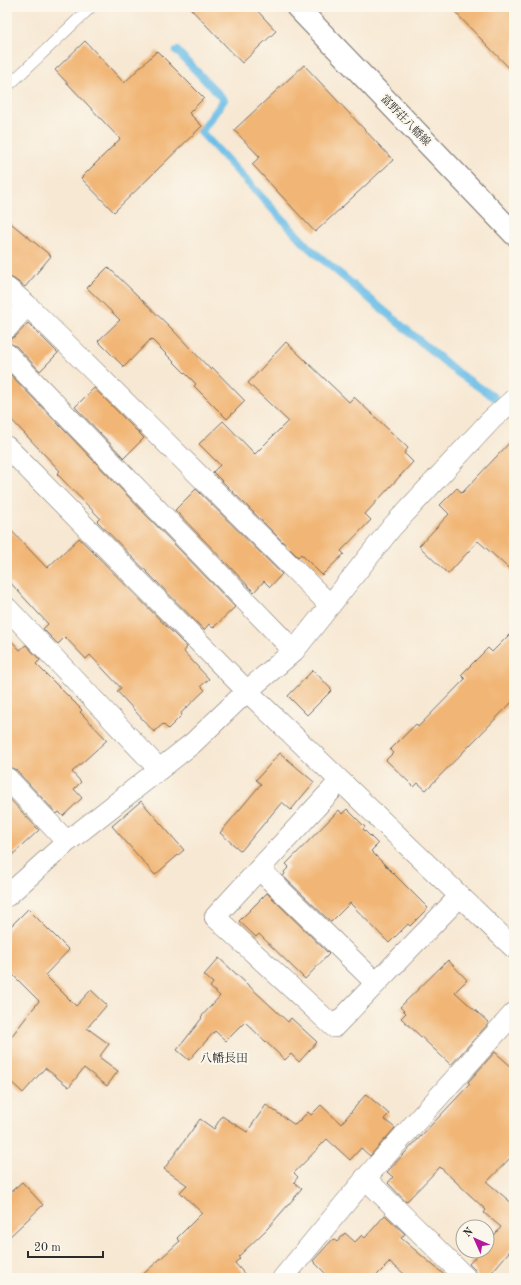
<svg xmlns="http://www.w3.org/2000/svg" width="521" height="1285" font-family="'Old Standard TT','Noto Serif JP',serif">
<style>
.lines{fill:none;stroke-linecap:round;stroke-linejoin:round}
.stream{stroke:#6bbde7;stroke-width:8}
.building{fill:#f1b575}
.lane-casing{stroke:#726d66;stroke-width:12}
.street-casing{stroke:#726d66;stroke-width:22}
.secondary-casing{stroke:#726d66;stroke-width:24}
.lane{stroke:#fff;stroke-width:11}
.street{stroke:#fff;stroke-width:21}
.secondary{stroke:#fff;stroke-width:22}
.labels{text-anchor:middle;stroke-width:4;stroke-linejoin:round;paint-order:stroke}
.street-label{font-size:11px;fill:#2b2b2b;stroke:#fbf7ec}
.neighbourhood-label{font-size:12px;fill:#2b2b2b;stroke:#fbf7ec}
</style>
<rect width="100%" height="100%" fill="#fbf7ec"/>
<filter id="ink" filterUnits="userSpaceOnUse"><feTurbulence type="fractalNoise" baseFrequency=".025" numOctaves="2"/><feDisplacementMap in="SourceGraphic" scale="8" xChannelSelector="R" yChannelSelector="G"/><feConvolveMatrix kernelMatrix="1 2 1 2 8 2 1 2 1" color-interpolation-filters="sRGB"/></filter>
<filter id="wash" filterUnits="userSpaceOnUse"><feTurbulence type="fractalNoise" baseFrequency=".012" numOctaves="4" result="noise"/><feDisplacementMap in="SourceGraphic" scale="16" xChannelSelector="R" yChannelSelector="G"/><feGaussianBlur stdDeviation="0.9" result="paint"/><feColorMatrix in="noise" values="0 0 0 0 0 0 0 0 0 0 0 0 0 0 0 0 0 1.4 0 .05"/><feComposite in="paint" operator="in"/></filter>
<g filter="url(#wash)">
<rect width="100%" height="100%" fill="#f7e8d3"/>
<g class="lines">
<path class="stream" d="M177,51l47,49 -23,32 107,115 150,126 36,24"/>
</g>
<g id="blocks">
<path class="building" d="M189,7h65l22,24 -34,32z
M450,7h64v66z
M85,41l39,42 33,-32 47,47 -15,15 13,13 -88,86 -33,-34 39,-39 -65,-69z
M304,65l89,95 -78,72 -63,-68 8,-7 -26,-27z
M7,220l44,36 -26,31 -11,-8 -7,-3z
M108,267l63,61 40,42 2,-2 32,33 -18,18 -33,-33 2,-2 -45,-45 -27,28 -26,-26 22,-21 -33,-32z
M28,323l30,30 -18,18 -24,-25 -9,-4v-2l9,-4z
M286,342l63,60 5,-5 54,51 -4,5 9,9 -48,52 6,6 -30,31 3,3 -22,21 -21,-21 -3,3 -85,-85 7,-7 -21,-21 24,-23 32,33 33,-33 -40,-38z
M7,371l228,236 -22,21 -4,-4 -5,6 -107,-109 3,-3 -43,-44 3,-3 -53,-56z
M94,388l50,50 -20,20 -49,-51z
M514,438v135l-36,-32 -30,33 -29,-28 30,-32 -9,-9 17,-17 5,5z
M196,489l86,85 -12,13 -6,-6 -10,11 -79,-82z
M7,526l40,42 32,-30 108,109 -3,5 25,27 -8,7 4,4 -24,23 1,2 -14,14 -5,-5 -9,8 -37,-41 4,-3 -31,-33 -4,4 -21,-22 -7,7 -15,-15 5,-5 -41,-45z
M514,630v70l-88,90 -8,-7 -4,4 -28,-27 7,-7 -3,-3 26,-26 2,3 47,-48 -4,-4 27,-27 4,4z
M7,636l13,14 6,-5 14,15 -4,4 46,46 -2,2 27,28 -35,32 9,10 -7,7 8,9 -19,18 -4,-4 -2,2 -41,-44 -9,-4z
M313,670l19,20 -25,25 -19,-19z
M280,753l34,29 -23,28 -9,-8 -41,49 -21,-18 41,-49 -5,-4z
M7,796l32,34 -32,30z
M141,801l43,49 -29,25 -43,-49z
M347,809l18,18 -2,2 15,15 -7,7 57,57 -18,18 -2,-2 -19,19 -39,-40 -19,19 -48,-46 2,-2 -1,-2 5,-5 -3,-3 53,-54 3,4z
M267,893l62,61 -24,25 -46,-45 -3,3 -17,-16z
M28,909l41,41 -24,25 31,31 15,-16 16,15 -20,23 22,16 -10,13 19,14 -11,15 -23,-18 -15,19 -24,-19 -22,25 -16,-15v-36l32,-41 -32,-32v-39z
M219,958l69,64 3,-4 26,24 -18,20 -8,-8 -6,6 -40,-38 -19,19 -11,-10 -26,29 -12,-10 25,-32 -1,-1 19,-21 -10,-9 3,-4 -9,-8z
M448,960l19,20 -12,12 34,31 -38,42 -50,-47 5,-5 -6,-6z
M495,1052l19,17v85l-27,28 27,23v41l-27,32h-9l-3,-8 -6,-6 12,-13h6v-7l14,-17 -17,-14 2,-3 -46,-43 -34,35 -18,-19 5,-6 -6,-5 83,-88 -2,-2z
M366,1094l23,20 -5,5 11,9 -25,28 -9,-8 -11,12 -23,-21 -33,34 4,4 -4,5 8,7 -35,40 -29,28 2,1 -5,5 13,15h-109l41,-37 -3,-3 25,-25 -22,-21 7,-7 -23,-16 36,-50 14,10 8,-13 25,16 19,-27 29,20 13,-13 3,3 10,-10 20,19z
M22,1182l21,23 -36,34v-44z
M385,1215l20,19 -4,4 47,40h-39l-19,-16 -16,16h-44l-17,-17 20,-22 4,3 8,-9 10,9 7,-7 3,3z"/>
</g>
</g>
<g filter="url(#ink)">
<use href="#blocks" fill-opacity="0" stroke="#726d66" stroke-width="1"/>
<g class="lines">
<defs>
<path id="lane" d="M7,87l84,-80"/>
<path id="street" d="M7,288l20,17 303,300
M7,328l20,-23
M7,354l287,297
M7,447l240,244 267,257
M7,608l152,161
M7,778l60,64
M340,781l-125,136 119,110 126,-131
M259,869l117,114
M7,896l60,-54 126,-99 54,-52 47,-40 98,-124 99,-107 23,-21
M365,1178l101,100
M283,1278l88,-106 143,-159"/>
<path id="secondary" d="M297,7l217,227"/>
</defs>
<use href="#lane" class="lane-casing"/>
<use href="#street" class="street-casing"/>
<use href="#secondary" class="secondary-casing"/>
<use href="#lane" class="lane"/>
<use href="#street" class="street"/>
<use href="#secondary" class="secondary"/>
</g>
</g>
<g class="labels">
<g class="street-label">
<text transform="translate(406 120) rotate(46)" y="4">富野荘八幡線</text>
</g>
<g class="neighbourhood-label">
<text x="224" y="1062">八幡長田</text>
</g>
</g>
<rect width="521" height="1285" fill="none" stroke="#fbf7ec" stroke-width="24"/>
<g transform="translate(475 1239) rotate(315)"><circle r="19" fill="#fbf7ec" stroke="#a8a59f"/>
<path d="M0-3L7 15L0 10L-7 15Z" fill="#b5179e"/>
<text y="-6" font-size="11" font-weight="bold" text-anchor="middle" fill="#2b2b2b">N</text>
</g>
<path d="M28 1251v6h75v-6" fill="none" stroke="#2b2b2b" stroke-width="2"/>
<text x="34" y="1251" font-size="12" fill="#2b2b2b" stroke="#fbf7ec" stroke-width="3" paint-order="stroke">20 m</text>
</svg>
